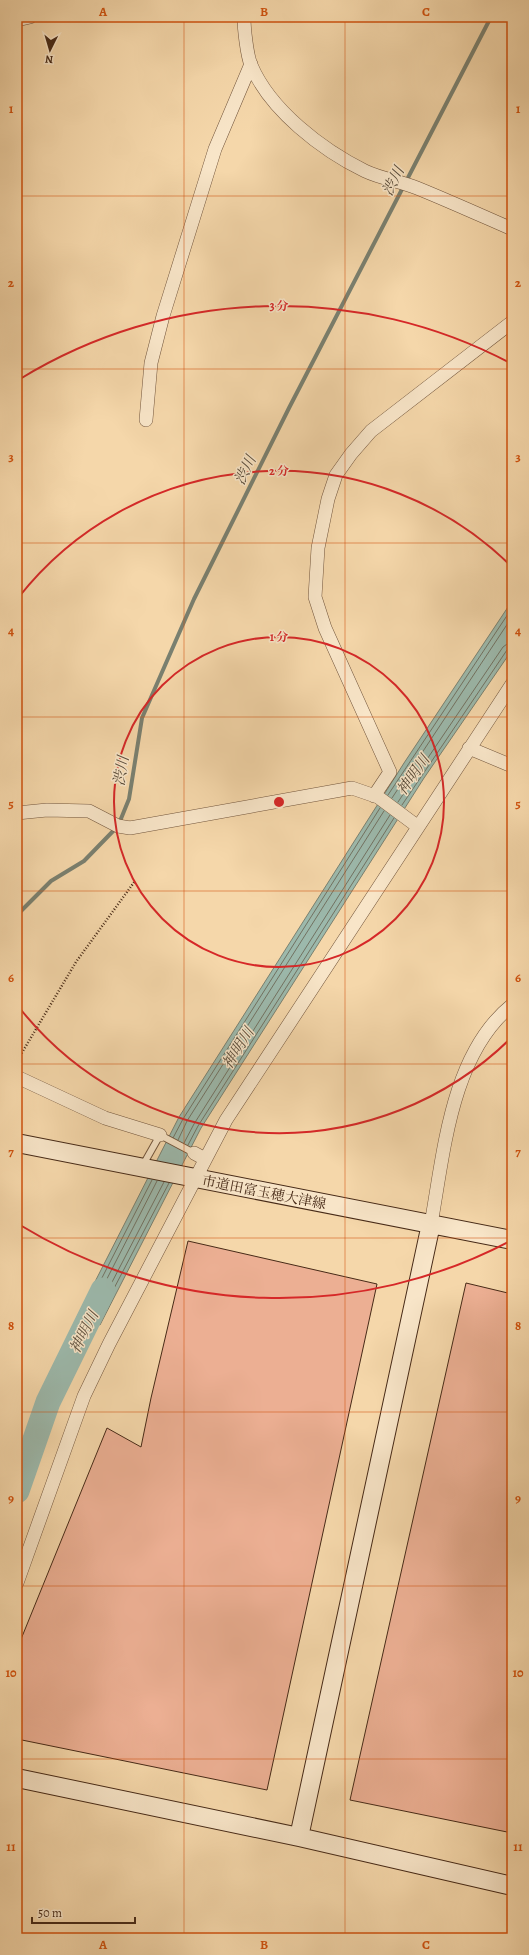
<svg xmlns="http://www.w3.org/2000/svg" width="529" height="1955" font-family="Alegreya,'Noto Serif JP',serif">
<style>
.water{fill:#9cb9ac;stroke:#7a8070}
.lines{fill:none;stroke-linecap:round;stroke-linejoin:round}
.shore{stroke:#727262;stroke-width:1}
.stream{stroke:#7a8070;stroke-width:4}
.river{stroke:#9cb9ac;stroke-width:25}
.building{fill:#ecaf93;stroke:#472a17}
.lane-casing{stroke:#72553c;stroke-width:8}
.street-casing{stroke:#72553c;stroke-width:14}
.secondary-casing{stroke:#472a17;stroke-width:20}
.path{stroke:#472a17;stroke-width:2.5;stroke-dasharray:1 2;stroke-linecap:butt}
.lane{stroke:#f8e5c8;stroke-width:6}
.street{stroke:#f8e5c8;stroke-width:13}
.secondary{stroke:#f8e5c8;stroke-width:18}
.grid{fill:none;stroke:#d0520e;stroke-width:1;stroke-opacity:0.55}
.ring{fill:none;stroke:#d62828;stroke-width:2}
.labels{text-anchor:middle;stroke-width:3;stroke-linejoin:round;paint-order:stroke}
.street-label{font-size:14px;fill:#472a17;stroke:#f8e5c8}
.water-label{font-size:15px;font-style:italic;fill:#5c4e3c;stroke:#f8e5c8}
.centre{fill:#d62828;stroke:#f8e5c8;stroke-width:2}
.ring-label{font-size:12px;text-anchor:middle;font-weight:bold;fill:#d62828;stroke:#f8e5c8;stroke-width:3;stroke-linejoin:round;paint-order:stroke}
.neatline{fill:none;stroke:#d0520e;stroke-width:1.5}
.grid-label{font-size:13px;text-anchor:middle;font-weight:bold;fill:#d0520e}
</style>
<rect width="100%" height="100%" fill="#f5d7aa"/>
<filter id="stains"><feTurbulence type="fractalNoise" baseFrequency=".005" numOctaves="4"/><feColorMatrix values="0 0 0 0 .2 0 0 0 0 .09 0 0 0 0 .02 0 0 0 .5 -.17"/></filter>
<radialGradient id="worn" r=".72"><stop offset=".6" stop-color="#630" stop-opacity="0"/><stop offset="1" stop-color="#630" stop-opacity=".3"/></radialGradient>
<path class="water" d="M512,601v49l-88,128 -223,350 -101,197 -23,-8 102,-200 225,-354z"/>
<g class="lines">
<path class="shore" d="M388,795l124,-187
M392,798l120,-181
M398,802l105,-155 4,-3 5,-1
M402,805l105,-155 5,-2
M173,1138l10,-19 197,-311
M178,1140l9,-19 197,-310
M184,1143l10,-19 196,-309
M188,1145l10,-19 196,-308
M152,1180l-68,133 1,3 13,3 71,-136
M157,1181l-66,129 1,3h4l68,-131"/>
<path class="stream" d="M17,915l34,-34 33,-20 34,-35 11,-27 13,-81 52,-119 95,-191 202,-391"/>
<path class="river" d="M17,1491l31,-89 55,-112"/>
</g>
<path class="building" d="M188,1241l189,43 -110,506 -250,-51v-90l90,-221 34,19 10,-49z
M466,1283l46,11v539l-162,-33z"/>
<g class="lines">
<defs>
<path id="lane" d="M143,1165l17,-30 34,18"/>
<path id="street" d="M244,17c0,12 3,38 7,48 19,45 71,85 114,106 17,8 35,10 52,17 32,13 63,27 95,41
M17,20l13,-3
M146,420l5,-57 12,-47 52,-167 36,-85
M469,748l43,18
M374,796l16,-24 -65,-144 -10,-31 3,-49 10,-49 8,-24 15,-21 20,-23 141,-109
M17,813l30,-3 42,1 29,15 12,2 222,-40 26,9 39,29
M17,1077l88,41 55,17
M194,1153l11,6
M431,1224c13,-72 20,-170 81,-219
M17,1583l67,-187 25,-52 117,-224 286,-436"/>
<path id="secondary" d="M17,1143l495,97
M17,1778l282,59 213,49
M299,1837l132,-613"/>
</defs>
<use href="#lane" class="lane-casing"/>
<use href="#street" class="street-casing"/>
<use href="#secondary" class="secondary-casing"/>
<path class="path" d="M17,1061l59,-99 59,-81"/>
<use href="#lane" class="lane"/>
<use href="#street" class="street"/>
<use href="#secondary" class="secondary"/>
</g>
<path class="grid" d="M184,17v1921M345,17v1921M17,196h495M17,369h495M17,543h495M17,717h495M17,891h495M17,1064h495M17,1238h495M17,1412h495M17,1586h495M17,1759h495"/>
<g class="ring">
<circle cx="279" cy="802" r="165"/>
<path d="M511 1038A331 331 0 0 1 18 1006M18 598A331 331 0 0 1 511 566"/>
<path d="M512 1240A496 496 0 0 1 20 1225M20 379A496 496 0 0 1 512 364"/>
</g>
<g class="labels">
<g class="street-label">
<text transform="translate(264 1192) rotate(11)" y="5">市道田富玉穂大津線</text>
</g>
<g class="water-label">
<text transform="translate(393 181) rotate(-63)" y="5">渋川</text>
<text transform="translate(245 470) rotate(-64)" y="5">渋川</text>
<text transform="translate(121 771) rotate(-81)" y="5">渋川</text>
<text transform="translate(413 775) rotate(-55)" y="5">神明川</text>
<text transform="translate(238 1048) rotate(-58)" y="5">神明川</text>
<text transform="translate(84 1332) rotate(-63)" y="5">神明川</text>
</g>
</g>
<circle cx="279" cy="802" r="6" class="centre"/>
<g class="ring-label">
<text x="279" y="310">3 分</text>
<text x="279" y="475">2 分</text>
<text x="279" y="641">1 分</text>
</g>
<rect width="529" height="1955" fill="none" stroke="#f5d7aa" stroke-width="44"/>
<g transform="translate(50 50) rotate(185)" stroke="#f8e5c8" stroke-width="3" paint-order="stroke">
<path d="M0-3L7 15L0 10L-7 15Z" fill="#472a17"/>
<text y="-6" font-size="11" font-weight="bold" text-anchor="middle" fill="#472a17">N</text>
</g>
<path d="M32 1917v6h103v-6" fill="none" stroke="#472a17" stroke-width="2"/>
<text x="38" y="1917" font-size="12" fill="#472a17" stroke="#f8e5c8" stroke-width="3" paint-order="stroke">50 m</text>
<rect x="22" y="22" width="485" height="1911" class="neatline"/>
<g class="grid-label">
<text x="103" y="16">A</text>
<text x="264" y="16">B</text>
<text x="426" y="16">C</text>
<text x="11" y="113">1</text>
<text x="518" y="113">1</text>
<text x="11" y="287">2</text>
<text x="518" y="287">2</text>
<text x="11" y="461">3</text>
<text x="518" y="461">3</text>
<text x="11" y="635">4</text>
<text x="518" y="635">4</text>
<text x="11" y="808">5</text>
<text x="518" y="808">5</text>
<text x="11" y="982">6</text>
<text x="518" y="982">6</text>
<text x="11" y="1156">7</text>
<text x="518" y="1156">7</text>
<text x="11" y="1330">8</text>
<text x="518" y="1330">8</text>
<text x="11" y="1503">9</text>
<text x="518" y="1503">9</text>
<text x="11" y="1677">10</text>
<text x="518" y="1677">10</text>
<text x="11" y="1851">11</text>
<text x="518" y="1851">11</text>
<text x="103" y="1949">A</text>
<text x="264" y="1949">B</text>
<text x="426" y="1949">C</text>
</g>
<rect width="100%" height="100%" filter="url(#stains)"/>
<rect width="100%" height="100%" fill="url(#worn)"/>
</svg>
